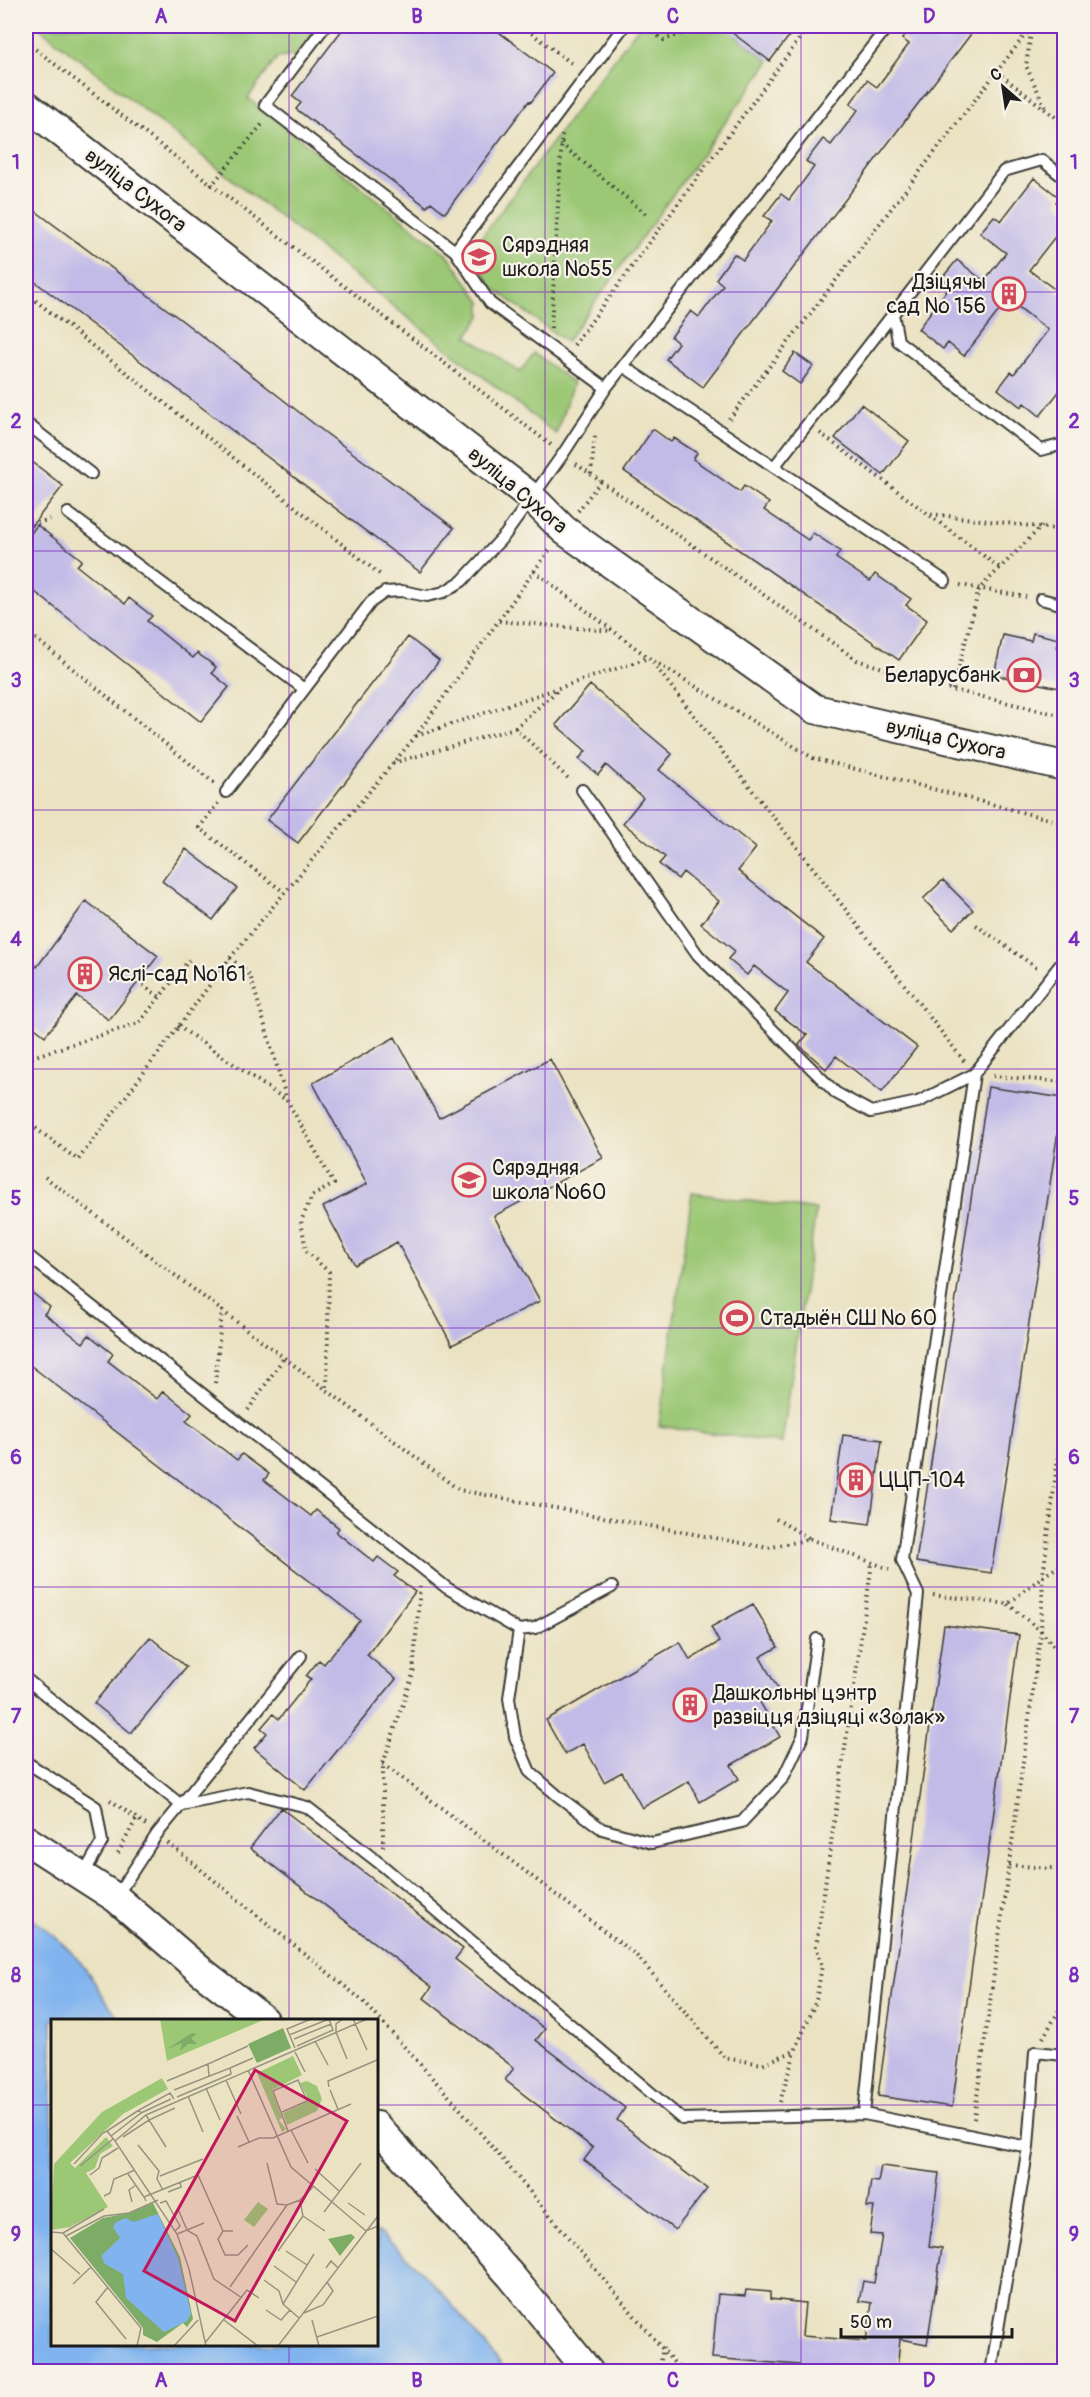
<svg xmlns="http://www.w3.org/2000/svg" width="1090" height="2397" font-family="Pangolin,sans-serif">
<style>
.green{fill:#9cc876;stroke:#5c7249;stroke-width:1.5}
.water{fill:#81b4ee;stroke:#4e6885;stroke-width:1.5}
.building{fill:#c2bbe7}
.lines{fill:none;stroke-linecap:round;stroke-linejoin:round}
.service-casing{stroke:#3b3a35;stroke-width:14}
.tertiary-casing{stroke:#3b3a35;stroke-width:32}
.path{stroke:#3b3a35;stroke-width:4;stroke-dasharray:1.5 4.5;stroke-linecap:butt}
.service{stroke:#fff;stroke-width:10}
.tertiary{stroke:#fff;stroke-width:28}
.grid{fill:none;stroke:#7b2cbf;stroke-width:1.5;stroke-opacity:0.55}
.labels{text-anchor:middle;stroke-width:4.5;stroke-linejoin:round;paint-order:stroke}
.street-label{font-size:21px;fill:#1c1c1c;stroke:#f7f3e8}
.poi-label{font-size:21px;fill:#1c1c1c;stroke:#f7f3e8;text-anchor:start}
.inset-road{fill:none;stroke:#989380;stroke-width:1.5}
.view{fill:#c2185b;fill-opacity:0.15;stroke:#c2185b;stroke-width:3}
.inset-edge{fill:none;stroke:#1c1c1c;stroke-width:3}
.neatline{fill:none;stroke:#7b2cbf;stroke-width:2}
.grid-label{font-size:20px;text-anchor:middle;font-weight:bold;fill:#7b2cbf}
</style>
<rect width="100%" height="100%" fill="#f7f3e8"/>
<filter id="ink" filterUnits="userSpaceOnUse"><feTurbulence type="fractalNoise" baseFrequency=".0167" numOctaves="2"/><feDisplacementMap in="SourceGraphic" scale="12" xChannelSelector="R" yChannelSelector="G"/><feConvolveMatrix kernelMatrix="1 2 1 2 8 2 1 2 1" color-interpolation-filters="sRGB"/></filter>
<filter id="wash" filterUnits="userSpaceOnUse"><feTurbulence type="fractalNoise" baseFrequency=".008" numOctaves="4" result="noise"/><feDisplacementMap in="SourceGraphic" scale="24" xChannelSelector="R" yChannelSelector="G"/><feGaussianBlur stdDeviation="1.35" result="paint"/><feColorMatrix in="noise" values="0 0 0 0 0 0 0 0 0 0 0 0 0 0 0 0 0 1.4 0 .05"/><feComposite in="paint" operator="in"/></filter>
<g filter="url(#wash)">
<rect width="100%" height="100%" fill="#ebe2c2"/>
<path class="green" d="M37,26h281l-24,30 -17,2 -29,40 200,157 33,47v14l-14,20 53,36 14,-19 39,30 -17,51z
M639,26h105l-8,10 34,25 -204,281 -74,-55 -21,-36z
M692,1193l124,17 -34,233 -123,-17z"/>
<path class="water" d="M26,1914c20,14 39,30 55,49 15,19 25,40 40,57h-69v324h324l1,-113c50,39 89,91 130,140h-481z"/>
<g id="blocks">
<path class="building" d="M345,26h146l62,47 -22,29 -2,-1 -84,112 -14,-11 -4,5 -131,-98 5,-6 -9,-7z
M723,26h74l-27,35z
M912,26h65l-274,361 -37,-28 12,-16 -7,-6 20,-26 8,6 24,-32 -7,-6 18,-25 9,6 29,-39 -8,-5 17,-22 8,6 25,-33 -8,-6 17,-22 8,6 27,-35 -8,-6 17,-24 10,7 32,-43 -7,-5z
M1034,178l26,20 -4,4 9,7v15l-36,46 36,27v87l-25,32 -16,-13 -3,4 -23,-18 13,-17 3,2 34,-44 -40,-31 -44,57 -16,-13 -5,6 -25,-20 33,-44 -9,-7 15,-18 27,21 22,-28 -26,-20 14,-17 7,5z
M26,204l158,118 139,109 131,97 -34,44 -394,-297z
M795,353l18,13 -13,18 -18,-13z
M861,404l48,37 -26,34 -48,-37z
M653,429l18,13 3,-4 23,15 -4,6 47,33 4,-6 25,17 -5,7 44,30 5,-7 27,18 -4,7 34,23 5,-7 36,25 -5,6 21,15 -28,40 -275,-189z
M26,457l37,29 -37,47z
M37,525l45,35 -5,6 48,38 4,-6 23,18 -5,5 46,37 4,-5 19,14 -4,6 17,14 -28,35 -175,-137v-45z
M1033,633l26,6 -2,8 8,1v41l-71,-14 9,-40 28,6z
M408,637l31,24 -141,182 -31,-23z
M590,685l82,69 -13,16 97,78 -18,23 86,68 -18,23 111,85 -35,45 -46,-36 -10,13 -27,-24 8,-10 -32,-24 13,-18 -34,-27 -7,9 -19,-16 7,-8 -34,-27 18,-23 -36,-29 -5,7 -19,-15 6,-7 -42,-34 20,-25 -37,-33 -8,10 -19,-16 7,-8 -30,-26z
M186,849l51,39 -24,32 -51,-39z
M943,880l30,30 -20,19 -30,-30z
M86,901l72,55 -49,64 -32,-24 -32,40 -19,-15v-63l11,9z
M395,1037l44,81 111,-59 53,99 -109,58 46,85 -88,44 -55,-103 -42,23 -32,-58 44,-23 -54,-101z
M988,1087l75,11 -72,475 -75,-11z
M26,1288l24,19 -6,7 39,29 6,-8 24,19 -5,7 49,38 6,-8 29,23 -6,7 51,39 5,-6 27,20 -5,6 47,36 5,-6 23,18 -3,4 38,30 4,-5 20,15 -4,4 21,16 -48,63 29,24 -91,111 -51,-42 13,-15 -6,-5 12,-14 6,5 32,-40 -5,-3 13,-16 5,4 36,-44 -334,-258z
M843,1435l39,5 -12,84 -39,-5z
M753,1604l25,43 -18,10 19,34 -19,11 20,35 -49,28 8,14 -39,23 -11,-21 -47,27 -20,-36 -18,10 -21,-38 -18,10 -19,-34 134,-78 10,18 29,-18 -8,-15z
M944,1625l75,10 -67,472 -74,-11z
M150,1637l36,30 -55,66 -37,-30z
M281,1808l182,141 -8,10 90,70 -9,11 89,68 -8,12 90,69 -32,41 -91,-70 9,-12 -88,-68 9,-12 -90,-70 8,-11 -182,-139z
M881,2166l58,7 -10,73 13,2 -15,96 -27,-5 -3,33h-98v-7l-87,-7 6,-64 27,2 1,-6 24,2v7l35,4 -3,33 64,5 6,-38 -13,-2 4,-20 11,2 8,-48 -12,-1 4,-27h-7l4,-26 7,1z"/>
</g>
</g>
<g filter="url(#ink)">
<use href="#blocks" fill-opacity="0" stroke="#3b3a35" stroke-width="1.5"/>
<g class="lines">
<defs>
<path id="service" d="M325,26l-60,79 190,146 35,52 116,85
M1064,178l-22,-18 -38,11 -111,143 5,27 143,109 23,-6
M455,251l169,-225
M623,366l322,215
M26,423l65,51
M774,467l119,-153
M68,513l236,176
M1041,599l23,6
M582,790l116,165 138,138 35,19 47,-10 56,-28 90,-114
M226,792l145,-190 14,-10 17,-1 25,5 17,-4 18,-11 43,-46 58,-81 43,-66 282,-362
M26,1254l421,334 72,42
M612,1587l-77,41 -16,2 -10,68 6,39 15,35 28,24 44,33 50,14 90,-21 41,-44 20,-42 14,-97
M26,1679l155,126 120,-149
M26,1762l70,45 6,35 -19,33
M116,1897l41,-63 24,-29 67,-13 59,15 76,59 299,253 182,-5 164,33
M864,2114l54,-520 -16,-34 72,-486
M991,2372l37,-225 7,-95 29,3"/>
<path id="tertiary" d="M26,105l505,392 33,33 251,179 249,57
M26,1840l90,58 85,73 63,49
M376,2126l135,150 78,96"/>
</defs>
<use href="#service" class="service-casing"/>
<use href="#tertiary" class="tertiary-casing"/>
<path class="path" d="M522,26l52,39
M643,26l21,14 31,-11 3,-3
M1032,26l-6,40 20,43
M26,42l525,403
M997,72l67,52
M561,144l85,70
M211,186l53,-64
M26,293l356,283
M551,328l11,-193
M574,345l235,-319
M729,419l303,-393
M820,433l180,135
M576,464l281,196 96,30 111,26
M591,474l4,-38
M578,511l23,-30
M931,514l133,16
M26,527l27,-9
M534,571l115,87 164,100 251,65
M960,585l66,12
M499,621l112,10
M26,631l188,152
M649,658l315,403
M953,690l26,-101 63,-63
M515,728l44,-39
M416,736l232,-78
M393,763l122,-35 55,52
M218,803l-19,25 85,64
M976,925l61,43
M230,958l20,17 37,125 47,84 -22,12 -11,25 5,30 23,21 -2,115
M138,982l22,15
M178,1026l108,74
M26,1059l113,-36 50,-63
M993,1076l71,6
M26,1121l52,39 152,-202 185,-221 135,-188
M45,1177l414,313 309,58 42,-9 79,30
M215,1383l7,-73
M248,1410l37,-54
M776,1519l33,19
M933,1595l75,9 35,-28 21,-13
M1008,1604l33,27 23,27
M383,1764l253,191 89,103 37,6 33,-13 21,-50 6,-35 -6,-20 56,-383
M110,1800l36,25
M168,1843l195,158 92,102 227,269
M383,1847v-83l30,-90 7,-87
M118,1853l19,-35
M1009,1865l55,4
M1043,2038l21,-36
M780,2102l15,-50
M974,2119l67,-488 2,-55 21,-167
M659,2372l4,-25"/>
<use href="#service" class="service"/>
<use href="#tertiary" class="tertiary"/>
</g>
</g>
<path class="grid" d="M289,26v1994M545,26v2346M801,26v2346M26,292h1038M26,551h1038M26,810h1038M26,1069h1038M26,1328h1038M26,1587h1038M26,1846h1038M26,2105h26M376,2105h688M289,2344v28"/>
<defs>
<symbol id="school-ring" viewBox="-11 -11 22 22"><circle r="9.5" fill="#f7f3e8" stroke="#d1495b" stroke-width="1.5"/><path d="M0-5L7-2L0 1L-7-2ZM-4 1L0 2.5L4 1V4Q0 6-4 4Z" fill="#d1495b"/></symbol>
<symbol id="building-ring" viewBox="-11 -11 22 22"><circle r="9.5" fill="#f7f3e8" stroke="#d1495b" stroke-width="1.5"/><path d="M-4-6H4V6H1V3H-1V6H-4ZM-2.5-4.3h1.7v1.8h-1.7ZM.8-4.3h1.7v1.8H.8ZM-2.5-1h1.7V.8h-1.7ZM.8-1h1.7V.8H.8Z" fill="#d1495b"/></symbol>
<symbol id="bank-ring" viewBox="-11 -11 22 22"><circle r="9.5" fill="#f7f3e8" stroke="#d1495b" stroke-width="1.5"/><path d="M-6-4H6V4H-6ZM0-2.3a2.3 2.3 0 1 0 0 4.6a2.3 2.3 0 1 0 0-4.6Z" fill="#d1495b"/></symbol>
<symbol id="stadium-ring" viewBox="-11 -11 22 22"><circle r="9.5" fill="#f7f3e8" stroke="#d1495b" stroke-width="1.5"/><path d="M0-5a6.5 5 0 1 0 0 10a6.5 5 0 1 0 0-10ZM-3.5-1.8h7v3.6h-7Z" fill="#d1495b"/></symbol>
</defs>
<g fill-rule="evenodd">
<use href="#school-ring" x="460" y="238" width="38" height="38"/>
<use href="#building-ring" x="990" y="275" width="38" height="38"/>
<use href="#bank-ring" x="1005" y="656" width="38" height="38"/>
<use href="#building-ring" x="66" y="955" width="38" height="38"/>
<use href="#school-ring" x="450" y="1161" width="38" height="38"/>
<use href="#stadium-ring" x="718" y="1299" width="38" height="38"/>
<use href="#building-ring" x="837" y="1461" width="38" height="38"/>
<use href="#building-ring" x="671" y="1686" width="38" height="38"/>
</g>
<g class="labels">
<g class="street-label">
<text transform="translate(136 190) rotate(38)" y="7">вуліца Сухога</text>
<text transform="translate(518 490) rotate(40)" y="7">вуліца Сухога</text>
<text transform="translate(946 739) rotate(13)" y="7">вуліца Сухога</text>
</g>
<g class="poi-label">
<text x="502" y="252">Сярэдняя<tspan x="502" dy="24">школа №55</tspan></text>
<text x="986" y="289" text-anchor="end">Дзіцячы<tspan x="986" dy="24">сад № 156</tspan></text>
<text x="1001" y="682" text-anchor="end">Беларусбанк</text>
<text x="108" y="981">Яслі-сад №161</text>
<text x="492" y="1175">Сярэдняя<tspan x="492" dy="24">школа №60</tspan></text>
<text x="760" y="1325">Стадыён СШ № 60</text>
<text x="879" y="1487">ЦЦП-104</text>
<text x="713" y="1700">Дашкольны цэнтр<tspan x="713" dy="24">развіцця дзіцяці «Золак»</tspan></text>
</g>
</g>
<g transform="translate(51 2019)">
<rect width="327" height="327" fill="#ebe2c2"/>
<path d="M109,0h106l-99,42zM242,37l9,19 -30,15 10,28 -3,2 7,9 -4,3 -25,-59zM111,59l6,11 -45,25 -53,49 5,5 31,-31 7,9 -13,8 -5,14 -9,5 22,34 -38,20 -19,3 3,-66 48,-52zM256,62l10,5 5,13 -5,12 -30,14 -4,-12 26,-12 -9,-18zM207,183l10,7 -14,18 -10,-7z" fill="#9cc876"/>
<path d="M232,9l8,20 -34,15 -9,-19zM141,14l5,1 -6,4 6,6h-9l-8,7 2,-8 -15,6zM102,184l27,54 13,62 -6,8 -4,-4 -26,19 -14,-7v-7l-73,-90 33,-20 26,-5zM300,215l4,3 -15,19 -12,-17z" fill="#7dac67"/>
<path d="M107,195l20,44 13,56 -4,7 -23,11 -38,-34 -3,-24 -18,-10 -4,-8 19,-18 -7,-11 3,-5 10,-4 7,4z" fill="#81b4ee"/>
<path class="inset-road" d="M292,0l-7,5v8l11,27M302,0l14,31M238,16l40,-16M243,20l37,-15M264,22l13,24M246,27l36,-16 -4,-11M244,29l-8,-19 24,-10M243,31l11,22M179,49l23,-10M197,51l43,97 75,64 12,-5M158,57l-1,-12 40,-18M175,61l15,34M116,62l41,-17M278,68l-1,-6 49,-21M155,69l14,32M123,71l56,-22 1,6 -54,23M279,71l8,19M137,77l15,36M231,93l25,-11 -9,-21 -25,11 15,40M90,94l-2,-3 31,-17 4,6M95,96l3,5 26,-12M186,97l12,26M240,111l17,33M56,112l32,-21M60,117l30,-23 30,-14M72,118l26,-17 17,27M64,122l31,-26 221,-96M87,126l21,26 -2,8 6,11M187,128l21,-9h14l78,-34M216,144l10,41 10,1 13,-5 13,-13M23,145l29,-31 4,-2 8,10 62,93 12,35 17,77M29,147l33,-27M264,150l24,22M77,155l16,23M39,156l9,-7 3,-10 16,-10M109,157l43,-17M117,173l13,-5 -1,-5M53,177l6,-3 4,-14 21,-9M95,182l-2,-4 54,-22 25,56M81,183l-3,-12 7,-5M109,184l6,-2 14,25 -5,5M297,184l17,12M127,190l9,21 17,-7M273,193l37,-49M252,197l22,15M182,212h-10l-5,8 7,16h13l10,-10M0,213l12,1 78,95 -4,18M12,214l41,-24M126,215l10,-4 10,6 17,43 28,19M15,217l38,-20 25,-3 29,-13M0,230l29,25M227,232l25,-35 -3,-16M235,232l21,14M223,247l22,16M275,249l5,-7 7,7M213,261l15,11 4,13 16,14M22,265l18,-17M57,268l-12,15 30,37M179,268l57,-82M232,285l31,-50M215,291l15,10 9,-10M253,294l19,-8 10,-14 -6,-9M173,301l34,26M261,301l7,26M266,318l61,-21M154,324l42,-53 12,8M123,327l24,-26M227,327l100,-130"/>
<path class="view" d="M204,51l92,51 -112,200 -91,-50z"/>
<rect width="327" height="327" class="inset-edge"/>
</g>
<rect width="1090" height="2397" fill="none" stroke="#f7f3e8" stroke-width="66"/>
<g transform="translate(1003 87) rotate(331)" stroke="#f7f3e8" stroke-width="4.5" paint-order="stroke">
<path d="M0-4.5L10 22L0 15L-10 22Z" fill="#1c1c1c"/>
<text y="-9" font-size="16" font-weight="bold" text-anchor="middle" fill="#1c1c1c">С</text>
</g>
<path d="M841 2328v9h171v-9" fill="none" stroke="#1c1c1c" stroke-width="3"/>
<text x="850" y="2328" font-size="18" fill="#1c1c1c" stroke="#f7f3e8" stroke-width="4.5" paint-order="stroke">50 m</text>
<rect x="33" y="33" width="1024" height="2331" class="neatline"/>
<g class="grid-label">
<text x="161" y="23">A</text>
<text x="417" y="23">B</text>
<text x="673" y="23">C</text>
<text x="929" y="23">D</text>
<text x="16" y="169">1</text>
<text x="1074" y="169">1</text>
<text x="16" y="428">2</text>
<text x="1074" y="428">2</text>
<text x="16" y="687">3</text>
<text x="1074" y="687">3</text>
<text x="16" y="946">4</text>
<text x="1074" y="946">4</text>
<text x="16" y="1205">5</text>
<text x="1074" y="1205">5</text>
<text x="16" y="1464">6</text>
<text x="1074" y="1464">6</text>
<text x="16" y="1723">7</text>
<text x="1074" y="1723">7</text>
<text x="16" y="1982">8</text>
<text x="1074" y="1982">8</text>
<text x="16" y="2241">9</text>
<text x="1074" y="2241">9</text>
<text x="161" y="2387">A</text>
<text x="417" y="2387">B</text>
<text x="673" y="2387">C</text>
<text x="929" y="2387">D</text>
</g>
</svg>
